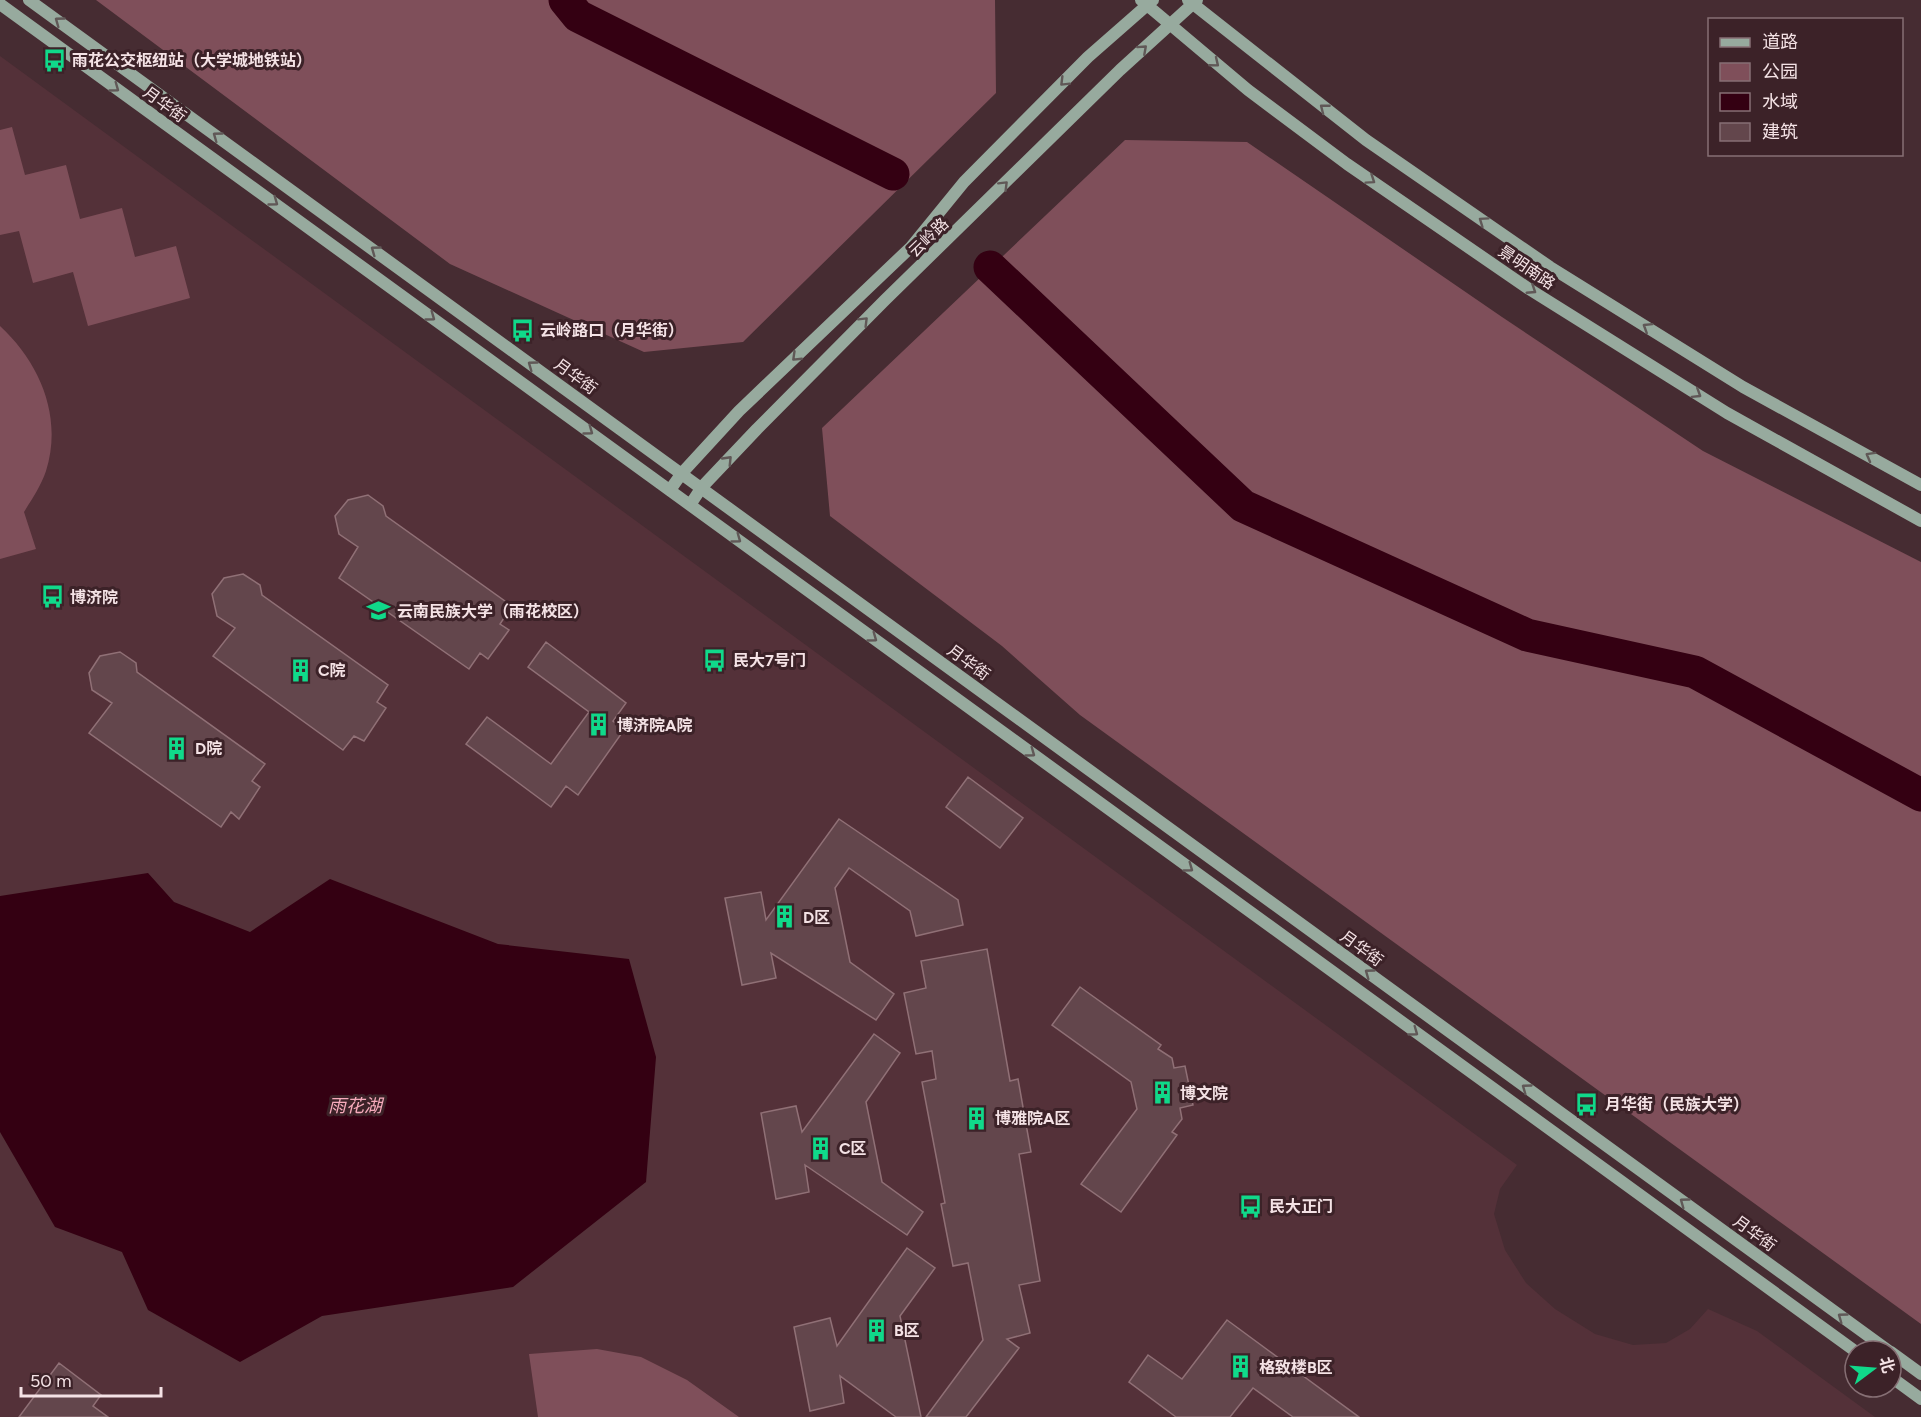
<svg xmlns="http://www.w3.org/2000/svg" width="1921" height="1417" font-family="Figtree,'Noto Sans SC',sans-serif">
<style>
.built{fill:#543139}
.green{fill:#7f4f5a}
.water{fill:#340012}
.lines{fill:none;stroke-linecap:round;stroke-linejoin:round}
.river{stroke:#340012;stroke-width:33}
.building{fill:#63464c;stroke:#907076;stroke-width:1.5}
.secondary{stroke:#97aa9e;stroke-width:12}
.oneway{stroke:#605857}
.labels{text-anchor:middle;stroke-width:6;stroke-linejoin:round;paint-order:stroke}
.poi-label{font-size:16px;font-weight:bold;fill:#f4e2e5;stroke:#3c2228;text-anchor:start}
.street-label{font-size:16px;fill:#f4e2e5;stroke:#3c2228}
.water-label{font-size:18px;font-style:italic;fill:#f7abbc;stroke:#3c2228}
</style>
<rect width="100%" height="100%" fill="#462c32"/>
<path class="built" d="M0,56l1517,1109 -17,24 -6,25 11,36 21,33 29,26 40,25 38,11 33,-2 24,-14 18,-20 49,22 118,86h-1875z"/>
<path class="green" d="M96,0h899l1,93 -253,249 -99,10 -194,-88z
M12,127l13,48 41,-10 14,54 42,-11 13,49 41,-11 14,52 -102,28 -15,-54 -40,11 -14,-52 -19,4v-105z
M1125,140l122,2 255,175 201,134 218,111v762l-841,-609 -78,-69 -172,-130 -8,-88z
M0,326c40,37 63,91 46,145 -5,15 -14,28 -22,41l12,37 -36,10z
M597,1349l44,8 46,23 52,37h-201l-9,-63z"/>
<path class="water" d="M148,873l26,29 76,30 80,-53 168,65 131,15 27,98 -10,125 -133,105 -191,29 -82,46 -92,-52 -26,-58 -67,-25 -55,-95v-236z"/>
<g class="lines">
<path class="river" d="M565,0l13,16 315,158
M990,267l253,239 284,129 168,37 226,123"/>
</g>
<path class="building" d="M368,495l15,11 3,10 126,90 -12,18 9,6 -21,29 -8,-6 -11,16 -130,-91 19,-31 -19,-13 -4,-18 13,-16z
M243,574l17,11 2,10 126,90 -11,17 9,6 -22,33 -10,-5 -11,14 -130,-94 22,-28 -18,-12 -5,-22 12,-16z
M546,642l80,61 -13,18 11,9 -46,65 -12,-9 -15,21 -85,-63 21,-27 64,47 38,-52 -61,-45z
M120,652l16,11 1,9 128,92 -13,17 8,6 -21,32 -8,-7 -10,15 -132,-94 23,-30 -20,-13 -3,-17 11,-17z
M968,777l55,41 -23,30 -54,-41z
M839,819l119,81 5,25 -47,11 -6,-25 -61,-43 -14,20 15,74 44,32 -18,26 -105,-67 5,25 -34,7 -17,-87 36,-6 5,28z
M987,949l23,132 8,-2 13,73 -12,2 21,127 -21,4 11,48 -23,6 12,9 -53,69h-40l57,-77 -15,-77 -15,3 -12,-62 4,-1 -23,-121 14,-3 -4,-28 -16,3 -12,-61 22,-5 -5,-27z
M1080,987l81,58 -3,4 14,9 2,10 11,-2 8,39 -13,3 2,11 -10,13 5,3 -56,77 -40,-28 56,-75 -6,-27 -79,-57z
M874,1034l26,19 -34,49 16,80 41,30 -16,23 -102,-70 4,27 -33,7 -15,-86 35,-7 6,26z
M907,1248l28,20 -35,48 21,101h-25l-56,-41 4,27 -34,8 -16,-84 36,-9 7,28z
M1227,1320l132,97h-66l-40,-29 -23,29h-54l-47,-35 19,-27 34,24z
M59,1363l42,32 -8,11 15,11h-89z"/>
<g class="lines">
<path class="secondary" d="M29,0c621,450 1240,901 1860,1351
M1141,0l107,90 99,74 182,125 198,124 194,108
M1188,0l178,140 184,127 193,120 178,98
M0,4l1855,1347
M670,490l12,-17 57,-62 172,-164 53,-65 124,-125 65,-57
M690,505l12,-18 55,-58 128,-129 235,-230 77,-70
M1891,1352l30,22
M1891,1377l30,22"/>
</g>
<defs><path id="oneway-chevron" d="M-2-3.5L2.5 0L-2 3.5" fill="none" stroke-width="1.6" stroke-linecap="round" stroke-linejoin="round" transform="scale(1.5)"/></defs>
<g class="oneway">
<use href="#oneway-chevron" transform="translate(59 21) rotate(-144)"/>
<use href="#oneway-chevron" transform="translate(1143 49) rotate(-42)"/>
<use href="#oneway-chevron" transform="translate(1215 63) rotate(39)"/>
<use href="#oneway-chevron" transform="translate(1064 82) rotate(135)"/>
<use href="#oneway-chevron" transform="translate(115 88) rotate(36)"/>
<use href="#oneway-chevron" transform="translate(1324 108) rotate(-142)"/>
<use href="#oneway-chevron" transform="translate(217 136) rotate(-144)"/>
<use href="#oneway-chevron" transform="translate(1371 180) rotate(34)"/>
<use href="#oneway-chevron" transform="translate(1004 185) rotate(-45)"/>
<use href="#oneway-chevron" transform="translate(274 202) rotate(36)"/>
<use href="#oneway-chevron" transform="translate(1483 221) rotate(-145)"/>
<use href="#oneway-chevron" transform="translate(375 250) rotate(-144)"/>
<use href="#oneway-chevron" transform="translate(1532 290) rotate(33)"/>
<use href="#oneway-chevron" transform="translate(431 317) rotate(36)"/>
<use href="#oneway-chevron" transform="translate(864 321) rotate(-45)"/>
<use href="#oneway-chevron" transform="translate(1647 327) rotate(-148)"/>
<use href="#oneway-chevron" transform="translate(796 357) rotate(136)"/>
<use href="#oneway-chevron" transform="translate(532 365) rotate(-144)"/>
<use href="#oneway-chevron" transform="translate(1697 394) rotate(32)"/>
<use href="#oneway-chevron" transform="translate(589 431) rotate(36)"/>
<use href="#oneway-chevron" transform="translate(1870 456) rotate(-151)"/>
<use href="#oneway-chevron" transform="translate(728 460) rotate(-46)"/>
<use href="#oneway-chevron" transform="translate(737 539) rotate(36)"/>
<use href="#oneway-chevron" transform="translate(873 638) rotate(36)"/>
<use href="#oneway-chevron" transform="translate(1031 753) rotate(36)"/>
<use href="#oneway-chevron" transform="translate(1189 868) rotate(36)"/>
<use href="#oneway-chevron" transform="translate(1369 973) rotate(-144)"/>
<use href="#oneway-chevron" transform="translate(1414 1032) rotate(36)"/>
<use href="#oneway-chevron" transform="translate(1526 1088) rotate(-144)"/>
<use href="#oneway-chevron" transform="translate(1684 1202) rotate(-144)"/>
<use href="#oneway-chevron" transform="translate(1842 1317) rotate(-144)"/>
</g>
<defs>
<symbol id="bus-bare" viewBox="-9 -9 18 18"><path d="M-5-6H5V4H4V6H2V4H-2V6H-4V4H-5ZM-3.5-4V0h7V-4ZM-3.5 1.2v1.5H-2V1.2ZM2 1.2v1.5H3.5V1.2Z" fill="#10d98a" stroke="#3c2228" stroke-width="2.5" paint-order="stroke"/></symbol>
<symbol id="university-bare" viewBox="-9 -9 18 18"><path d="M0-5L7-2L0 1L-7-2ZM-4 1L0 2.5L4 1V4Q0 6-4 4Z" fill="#10d98a" stroke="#3c2228" stroke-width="2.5" paint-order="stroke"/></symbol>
<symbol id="building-bare" viewBox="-9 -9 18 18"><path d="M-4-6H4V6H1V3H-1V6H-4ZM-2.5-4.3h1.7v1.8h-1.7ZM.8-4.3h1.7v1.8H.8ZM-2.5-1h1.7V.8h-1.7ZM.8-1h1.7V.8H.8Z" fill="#10d98a" stroke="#3c2228" stroke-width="2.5" paint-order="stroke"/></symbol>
</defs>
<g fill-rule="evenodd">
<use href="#bus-bare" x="38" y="44" width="33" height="33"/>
<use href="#bus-bare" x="506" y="314" width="33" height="33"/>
<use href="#bus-bare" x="36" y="580" width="33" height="33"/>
<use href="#university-bare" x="362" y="594" width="33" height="33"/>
<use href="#bus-bare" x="698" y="644" width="33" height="33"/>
<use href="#building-bare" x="284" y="654" width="33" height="33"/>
<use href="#building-bare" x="582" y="708" width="33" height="33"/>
<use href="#building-bare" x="160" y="732" width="33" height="33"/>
<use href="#building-bare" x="768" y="900" width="33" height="33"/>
<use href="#building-bare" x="1146" y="1076" width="33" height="33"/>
<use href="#bus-bare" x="1570" y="1088" width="33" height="33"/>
<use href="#building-bare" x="960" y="1102" width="33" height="33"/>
<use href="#building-bare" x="804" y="1132" width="33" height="33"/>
<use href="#bus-bare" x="1234" y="1190" width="33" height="33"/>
<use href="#building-bare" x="860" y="1314" width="33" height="33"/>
<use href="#building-bare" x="1224" y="1350" width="33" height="33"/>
</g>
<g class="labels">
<g class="poi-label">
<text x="72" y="66">雨花公交枢纽站（大学城地铁站）</text>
<text x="540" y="336">云岭路口（月华街）</text>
<text x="70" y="603">博济院</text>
<text x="397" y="617">云南民族大学（雨花校区）</text>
<text x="733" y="666">民大7号门</text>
<text x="318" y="676">C院</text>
<text x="617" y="731">博济院A院</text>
<text x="195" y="754">D院</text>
<text x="803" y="923">D区</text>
<text x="1180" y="1099">博文院</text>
<text x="1605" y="1110">月华街（民族大学）</text>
<text x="995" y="1124">博雅院A区</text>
<text x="839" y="1154">C区</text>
<text x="1269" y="1212">民大正门</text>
<text x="894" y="1336">B区</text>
<text x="1259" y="1373">格致楼B区</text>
</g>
<g class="street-label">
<text transform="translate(165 104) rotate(36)" y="6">月华街</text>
<text transform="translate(928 237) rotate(-44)" y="6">云岭路</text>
<text transform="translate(1527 267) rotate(34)" y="6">景明南路</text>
<text transform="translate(576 376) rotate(36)" y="6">月华街</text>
<text transform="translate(969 662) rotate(36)" y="6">月华街</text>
<text transform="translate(1362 948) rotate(36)" y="6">月华街</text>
<text transform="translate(1755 1233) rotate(36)" y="6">月华街</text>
</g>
<g class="water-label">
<text x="355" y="1112">雨花湖</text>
</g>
</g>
<rect x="1708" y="18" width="195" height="138" fill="#3c2228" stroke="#866f74" stroke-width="1.5"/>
<rect x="1720" y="38" width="30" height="9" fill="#97aa9e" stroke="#866f74" stroke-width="1.5"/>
<text x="1762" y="48" font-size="18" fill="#f4e2e5">道路</text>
<rect x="1720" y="63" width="30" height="18" fill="#7f4f5a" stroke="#866f74" stroke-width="1.5"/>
<text x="1762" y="78" font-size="18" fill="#f4e2e5">公园</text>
<rect x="1720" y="93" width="30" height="18" fill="#340012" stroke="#866f74" stroke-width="1.5"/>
<text x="1762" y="108" font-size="18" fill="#f4e2e5">水域</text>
<rect x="1720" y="123" width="30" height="18" fill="#63464c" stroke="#866f74" stroke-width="1.5"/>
<text x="1762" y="138" font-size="18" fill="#f4e2e5">建筑</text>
<g transform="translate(1873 1369) rotate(74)"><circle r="28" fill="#3c2228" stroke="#866f74" stroke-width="1.5"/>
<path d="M0-4.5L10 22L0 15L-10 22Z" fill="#10d98a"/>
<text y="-9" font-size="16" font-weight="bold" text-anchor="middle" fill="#f4e2e5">北</text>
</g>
<path d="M21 1387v9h140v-9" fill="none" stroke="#f4e2e5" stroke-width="3"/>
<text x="30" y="1387" font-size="18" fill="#f4e2e5" stroke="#3c2228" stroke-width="4.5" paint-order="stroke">50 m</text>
</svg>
